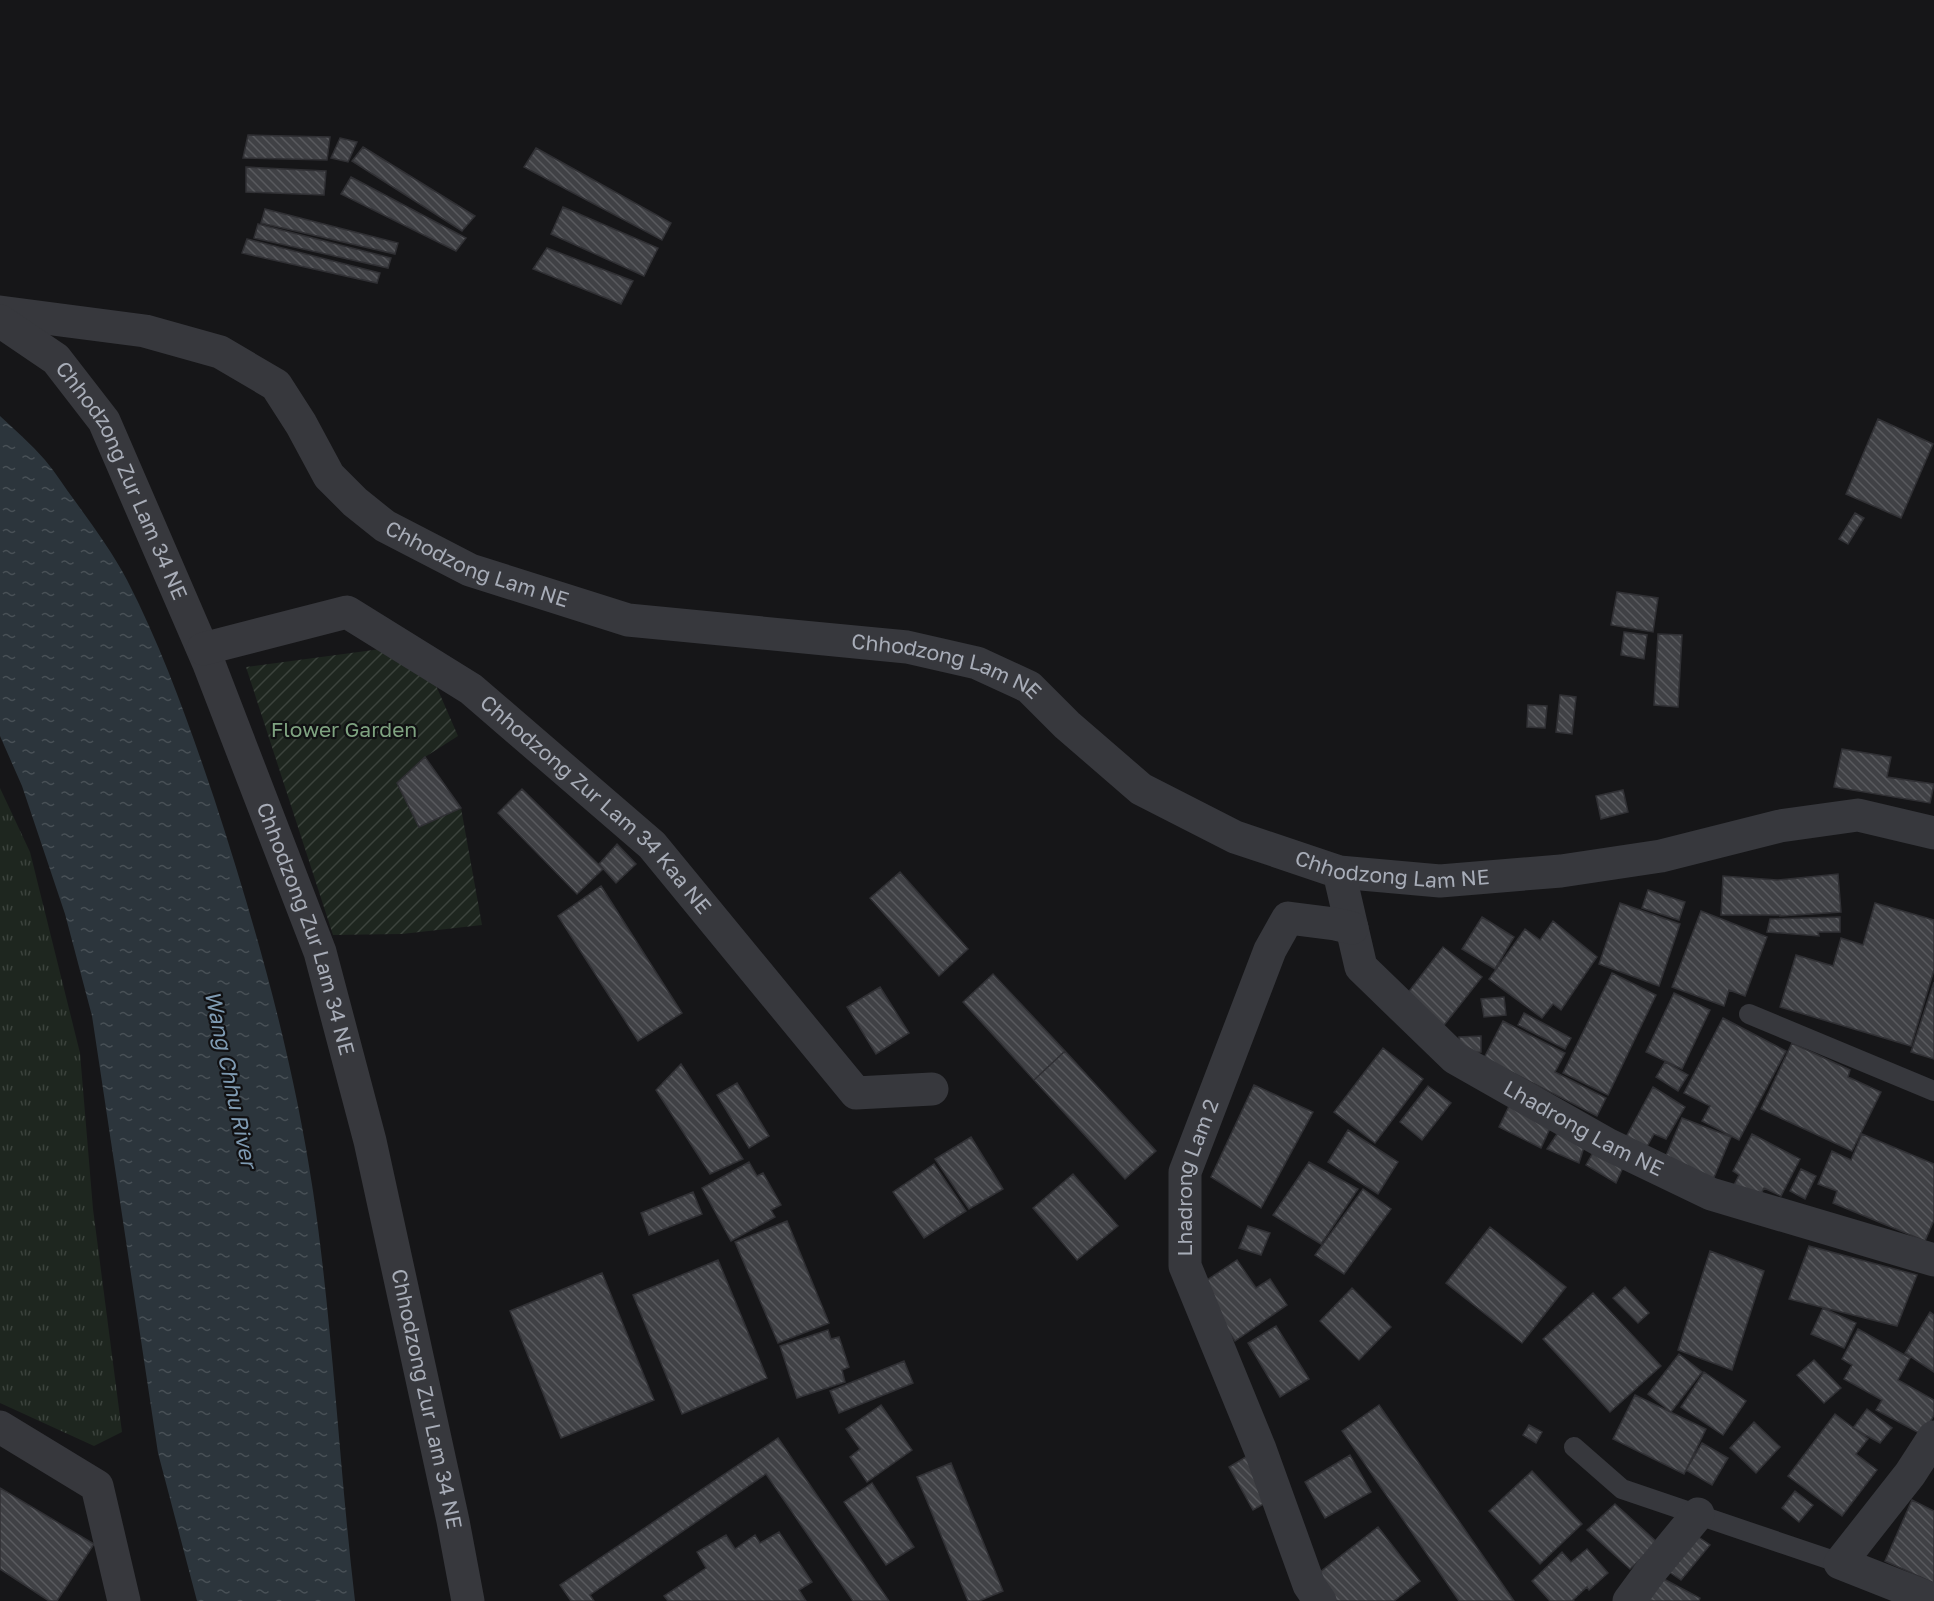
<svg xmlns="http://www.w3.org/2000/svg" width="1934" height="1601" font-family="'Golos Text',sans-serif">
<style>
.grass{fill:url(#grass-tufts)}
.garden{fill:url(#garden-furrows)}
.water{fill:url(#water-ripples)}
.building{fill:url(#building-back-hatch);stroke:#303034;stroke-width:1.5}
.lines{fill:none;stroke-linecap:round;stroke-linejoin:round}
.lane{stroke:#37383d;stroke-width:20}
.street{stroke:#37383d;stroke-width:33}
.labels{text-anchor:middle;stroke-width:4.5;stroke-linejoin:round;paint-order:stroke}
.street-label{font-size:21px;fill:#a8adb8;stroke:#111113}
.park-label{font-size:21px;fill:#7fa381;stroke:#111113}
.water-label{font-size:22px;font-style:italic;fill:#7f9bb3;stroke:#111113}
</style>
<defs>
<pattern id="grass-tufts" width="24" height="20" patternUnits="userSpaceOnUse" patternTransform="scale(1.5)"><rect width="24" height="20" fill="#1e261f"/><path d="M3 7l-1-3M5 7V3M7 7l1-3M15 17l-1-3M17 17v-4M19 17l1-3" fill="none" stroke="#3c433d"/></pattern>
<pattern id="garden-furrows" width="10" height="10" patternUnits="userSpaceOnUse" patternTransform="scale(1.5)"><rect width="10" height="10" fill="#1e261f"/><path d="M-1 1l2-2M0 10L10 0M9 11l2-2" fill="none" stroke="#3c433d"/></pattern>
<pattern id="water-ripples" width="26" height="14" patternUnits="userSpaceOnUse" patternTransform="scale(1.5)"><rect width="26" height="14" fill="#2c353c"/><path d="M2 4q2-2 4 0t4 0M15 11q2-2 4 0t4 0" fill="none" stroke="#485056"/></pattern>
<pattern id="building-back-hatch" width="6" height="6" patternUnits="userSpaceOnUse" patternTransform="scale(1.5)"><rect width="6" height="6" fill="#404145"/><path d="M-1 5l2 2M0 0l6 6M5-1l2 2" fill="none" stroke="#595a5e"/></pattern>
</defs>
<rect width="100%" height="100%" fill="#161618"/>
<path class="grass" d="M0,788l30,64 50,201 13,156 29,223 -28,14 -94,-43z"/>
<path class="garden" d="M418,644l40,92 -33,21 -28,26 22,44 42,-19 21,117 -80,9 -69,1 -87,-268z"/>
<path class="water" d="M0,416c15,14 31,28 45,44 11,13 20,28 30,41 18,25 38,52 52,79 36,70 62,144 87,218 42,129 79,259 99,393 20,136 26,274 42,410h-158l-39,-148 -66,-437 -27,-102 -43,-128 -22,-50z"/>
<path class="building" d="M248,135l82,2 -3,23 -84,-2z
M340,138l17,4 -9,20 -17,-4z
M363,147l112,69 -13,15 -110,-70z
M536,148l135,75 -9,17 -138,-73z
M246,167l80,4 -2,24 -78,-3z
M351,177l115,61 -10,13 -115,-57z
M563,207l95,41 -14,28 -93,-42z
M265,209l133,34 -3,11 -134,-31z
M258,224l133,34 -3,10 -134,-30z
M247,239l133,34 -3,10 -135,-30z
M547,248l86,33 -12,23 -88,-35z
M1878,419l55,25 -32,74 -55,-24z
M1855,513l9,5 -16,26 -9,-5z
M1617,592l41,6 -5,34 -42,-7z
M1624,632l23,3 -3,24 -23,-4z
M1658,634l24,1 -4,72 -24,-2z
M1560,695l16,2 -4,37 -16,-2z
M1528,705l19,1 -2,22 -18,-1z
M1842,749l49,8 -4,20 47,7 -4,19 -96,-16z
M425,757l36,51 -42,19 -22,-44z
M522,789l81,80 -26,25 -79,-81z
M1623,790l5,22 -27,7 -5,-23z
M617,844l19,20 -20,19 -17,-19z
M900,872l68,77 -29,27 -69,-78z
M1838,874l3,38 -61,4v-1h-59l2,-39 54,4z
M601,886l81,127 -44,28 -80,-125z
M1648,890l37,12 -6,18 -37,-12z
M1620,903l60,21 -21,62 -60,-22z
M1875,903l59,17v50l-23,76 -131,-39 16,-52 37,11 8,-28 22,7z
M1701,911l66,26 -22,59 -16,-6 -5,16 -52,-19z
M1482,917l32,20 -19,32 -33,-20z
M1840,917v15h-22l1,4 -52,-4 3,-13z
M1553,921l44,36 -36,53 -8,-6 -11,14 -53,-39 36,-50 15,11z
M1443,947l39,30 -41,52 -38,-30z
M1612,973l44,22 -48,100 -45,-22z
M993,974l72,77 -31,29 -71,-78z
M1934,982v77l-23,-7z
M880,987l29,46 -33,21 -29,-47z
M1674,993l36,17 -28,59 -36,-17z
M1504,997l2,18 -22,2 -3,-18z
M1524,1013l47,25 -6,11 -47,-24z
M1723,1018l63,33 -47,89 -37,-19 8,-15 -26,-13z
M1503,1021l62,32 -10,19 51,26 -9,18 -113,-58z
M1481,1036v16l-21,1 -1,-16z
M1792,1043l58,27 -2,7 33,15 -29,59 -91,-42z
M1383,1048l40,31 -48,64 -41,-31z
M1065,1051l91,100 -31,28 -91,-99z
M1665,1062l23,13 -10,16 -22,-14z
M681,1064l62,95 -33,15 -54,-84z
M737,1083l32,53 -20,12 -32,-53z
M1254,1085l59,27 -52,96 -50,-31z
M1428,1086l23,17 -29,37 -22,-18z
M1653,1087l32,20 -19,32 -12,-5 -9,16 -20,-11z
M1511,1102l42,20 -12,26 -42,-21z
M1682,1118l49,19 -21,50 -48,-22z
M1348,1130l50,32 -20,32 -50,-32z
M1559,1131l26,13 -6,19 -32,-14z
M1752,1134l48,25 -19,37 -17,-8 -6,12 -25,-13 6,-12 -6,-4z
M1862,1134l72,30v56l-9,21 -92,-38 4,-12 -19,-7 14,-33 19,9z
M971,1137l32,52 -34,20 -34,-50z
M1595,1149l29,16 -8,18 -30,-18z
M749,1162l8,14 6,-3 18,32 -10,5 4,7 -44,24 -29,-53z
M1309,1162l49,27 -37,55 -48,-29z
M934,1164l32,47 -42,27 -31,-46z
M1801,1169l15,7 -11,23 -15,-8z
M1073,1174l45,52 -41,34 -44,-52z
M1363,1189l28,20 -47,65 -29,-19z
M693,1192l9,22 -53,21 -8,-22z
M787,1221l42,102 -51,20 -43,-101z
M1248,1226l22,7 -9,22 -22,-7z
M1490,1227l76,60 -44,56 -76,-60z
M1809,1246l108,29 -20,51 -108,-27z
M1710,1251l54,20 -32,99 -54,-20z
M718,1260l49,118 -85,36 -49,-119z
M1237,1260l19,28 14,-9 17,26 -52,36 -37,-55z
M602,1273l52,127 -93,38 -51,-127z
M1625,1287l24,26 -11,10 -25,-25z
M1352,1288l39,39 -32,33 -39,-39z
M1593,1293l68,73 -51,46 -67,-73z
M1823,1308l33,15 -12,25 -33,-14z
M1930,1312l4,3v57l-29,-19z
M1276,1326l33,53 -29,18 -32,-54z
M1858,1329l52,29 -12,22 36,20v15l-11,20 -47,-25 6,-10 -38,-21 8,-14 -10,-6z
M828,1330l3,9 8,-2 10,30 -7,3 3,12 -48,16 -17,-52z
M1679,1354l23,18 -31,40 -23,-18z
M1814,1360l27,28 -17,15 -27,-28z
M904,1361l9,22 -74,30 -9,-22z
M1704,1372l42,29 -23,34 -42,-28z
M1635,1395l71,34 -22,45 -71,-35z
M881,1405l31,45 -45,32 -17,-25 10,-8 -14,-20z
M1379,1405l135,196h-55l-117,-170z
M1867,1409l25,19 -12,15 -27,-15z
M1835,1414l33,25 -12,15 21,16 -35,46 -54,-40z
M1754,1422l26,25 -24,26 -26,-25z
M1529,1425l13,7 -6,11 -13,-8z
M778,1438l111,163h-36l-87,-127 -176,121 4,6h-23l-11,-16z
M1702,1443l26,15 -16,27 -26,-15z
M1249,1455l25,43 -21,12 -24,-43z
M1350,1455l21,37 -46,26 -20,-36z
M951,1463l52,128 -24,10h-11l-51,-124z
M1532,1471l50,53 -42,40 -51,-53z
M872,1483l42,64 -28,18 -42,-63z
M0,1488l94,56 -37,57h-8l-49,-32z
M1795,1491l18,14 -14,17 -17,-14z
M1912,1500l22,11v72l-49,-22z
M1615,1504l43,39 -28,26 -43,-39z
M1378,1527l42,54 -26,20h-66l-17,-22z
M779,1532l33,50 -13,8 7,11h-138l-4,-5 42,-28 -9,-16 29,-17 9,14 20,-14 5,8z
M1694,1534l16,11 -29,35 -16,-11z
M1587,1549l21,24 -19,17 -2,-3 -14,13 1,1h-24l-18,-20 30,-29 9,10z
M1660,1577l40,21 -1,3h-52z"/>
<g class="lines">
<path class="lane" d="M1749,1014l185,77
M1574,1447l48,42 218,74"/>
<g class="street">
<path id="s1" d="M0,312l145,19 75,21 56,33 25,39 28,52 26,26 30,24 85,44 158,50 279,27 70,16 52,24 38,38 74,64 94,48 104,35 101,9 121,-10 100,-15 119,-30 78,-11 76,18"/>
<path id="s2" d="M0,321l56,38 48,62 105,243 111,288 50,189 83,380 15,80"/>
<path id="s3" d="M203,649l144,-37 124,77 181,156 204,248 76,-4"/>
<path id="s4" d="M1339,872l22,95 94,91 152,86 104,50 223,66"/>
<path d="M0,1427l97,59 27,115"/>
<path d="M1934,1437l-24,37 -70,89 94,37"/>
<path id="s5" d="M1320,1601l-11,-16 -49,-136 -75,-183v-94l85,-222 18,-32 47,6 17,4"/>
<path d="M1629,1601l22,-30 47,-57"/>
</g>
</g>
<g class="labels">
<g class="street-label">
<text dy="7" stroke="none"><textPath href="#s2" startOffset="207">Chhodzong Zur Lam 34 NE</textPath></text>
<text dy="7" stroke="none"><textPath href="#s1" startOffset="570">Chhodzong Lam NE</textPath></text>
<text dy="7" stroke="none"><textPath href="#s1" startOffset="1054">Chhodzong Lam NE</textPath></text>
<text dy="7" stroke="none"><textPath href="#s3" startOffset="465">Chhodzong Zur Lam 34 Kaa NE</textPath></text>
<text dy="7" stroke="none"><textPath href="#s1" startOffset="1560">Chhodzong Lam NE</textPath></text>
<text dy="7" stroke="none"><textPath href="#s2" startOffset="693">Chhodzong Zur Lam 34 NE</textPath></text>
<text dy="7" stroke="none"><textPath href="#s4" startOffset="375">Lhadrong Lam NE</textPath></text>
<text dy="7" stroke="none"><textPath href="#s5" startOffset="452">Lhadrong Lam 2</textPath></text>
<text dy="7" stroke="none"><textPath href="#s2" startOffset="1179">Chhodzong Zur Lam 34 NE</textPath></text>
</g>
<g class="park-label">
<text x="344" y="737">Flower Garden</text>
</g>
<g class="water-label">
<text transform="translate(231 1079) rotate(78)" y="8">Wang Chhu River</text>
</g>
</g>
</svg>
